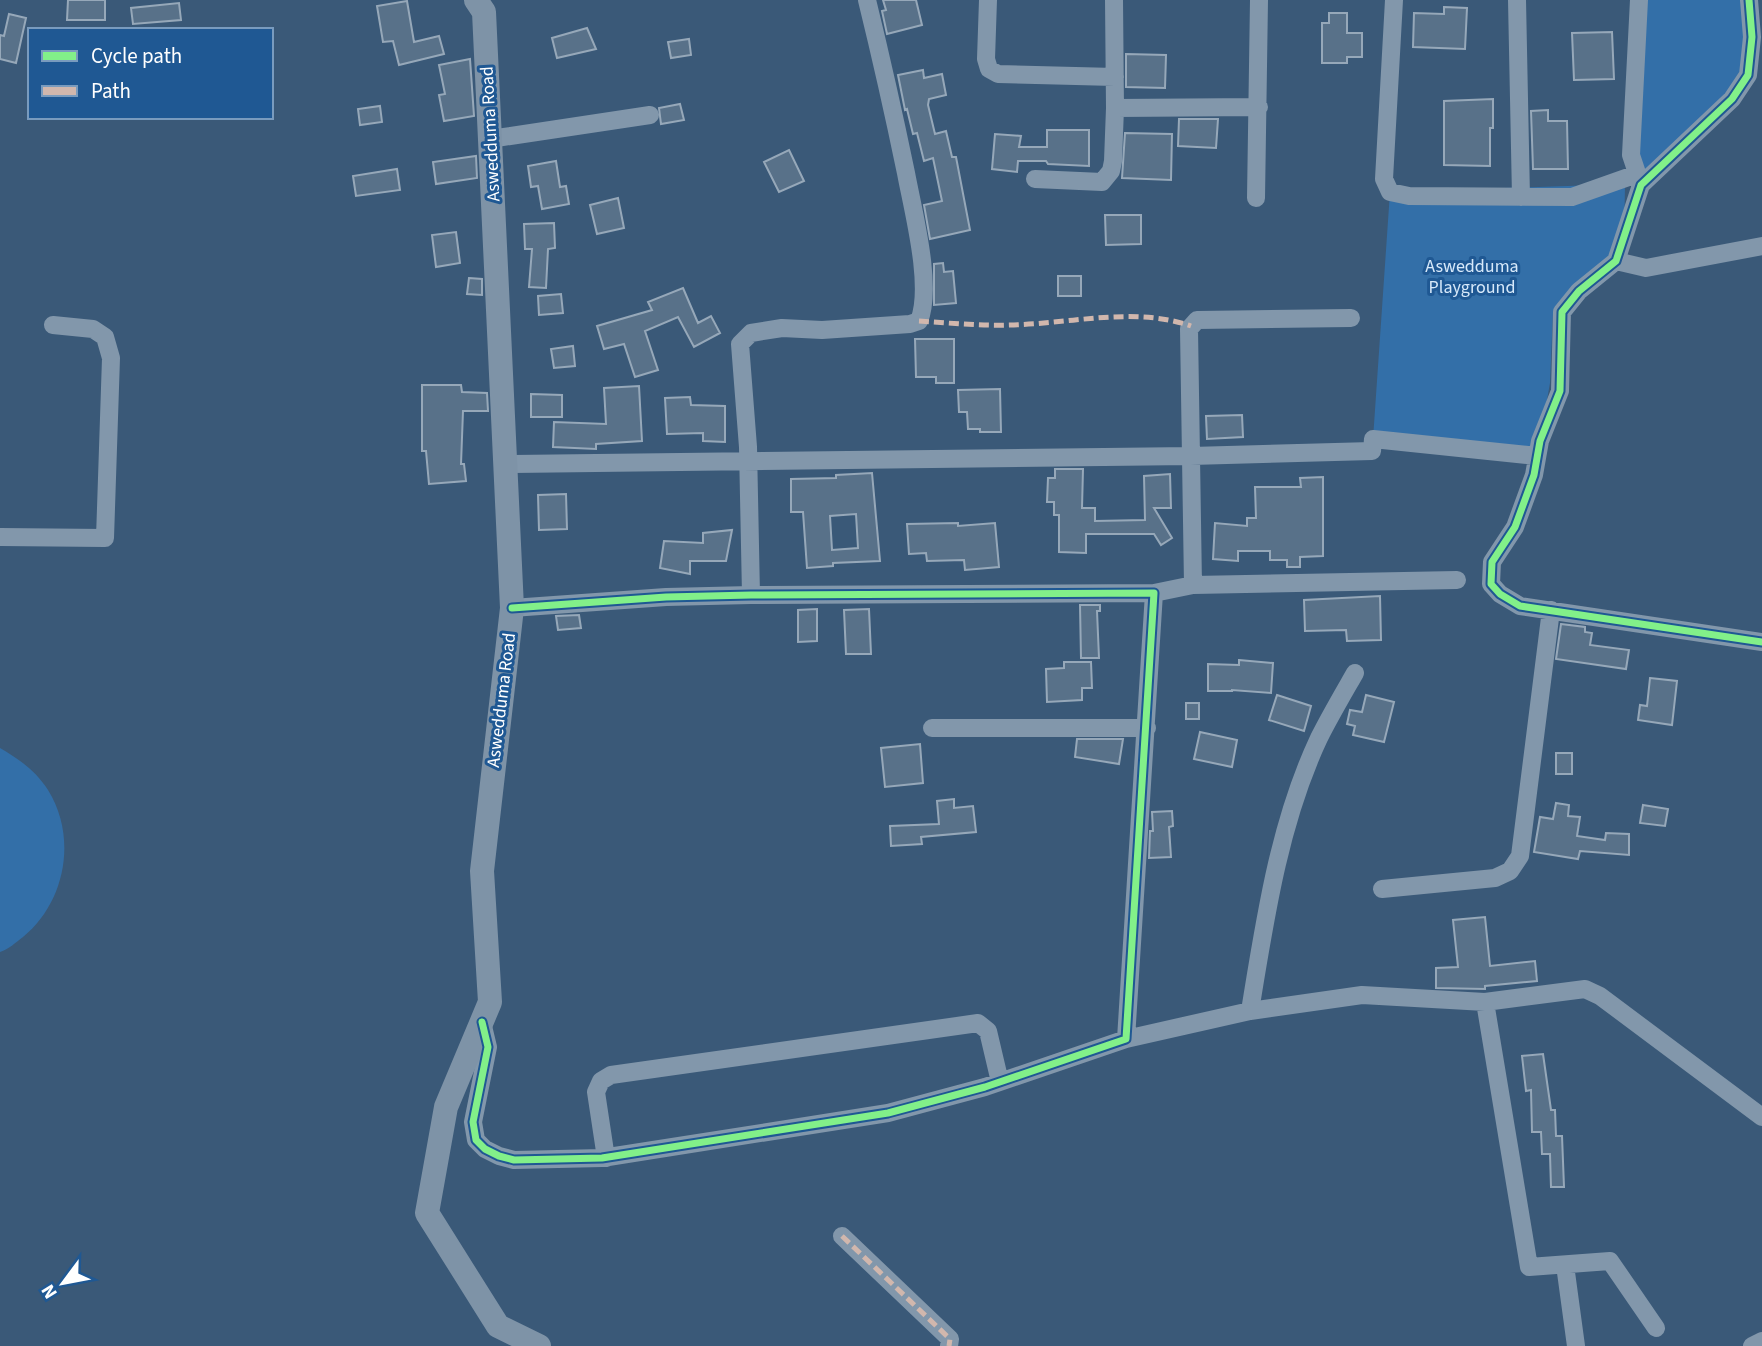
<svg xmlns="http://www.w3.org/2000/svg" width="1762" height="1346" font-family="'Source Sans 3',sans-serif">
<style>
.green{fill:#336fa8}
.building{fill:#587189;stroke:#96a8b9;stroke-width:2;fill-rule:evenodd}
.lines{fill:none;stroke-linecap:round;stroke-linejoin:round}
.street{stroke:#8297ab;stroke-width:18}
.secondary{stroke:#7e93a7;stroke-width:24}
.quiet{stroke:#d1b7ad;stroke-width:5;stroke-dasharray:10 5;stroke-linecap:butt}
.cycleway-casing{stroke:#1f5893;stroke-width:11}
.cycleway{stroke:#82f089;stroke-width:7}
.labels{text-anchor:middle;stroke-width:6;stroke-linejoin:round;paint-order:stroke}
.street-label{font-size:18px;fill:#fff;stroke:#1f5893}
.park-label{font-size:18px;fill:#d7e9fa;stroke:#1f5893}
</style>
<rect width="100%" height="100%" fill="#3a5978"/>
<path class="green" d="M1641,0h105l-1,73 -102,106 -7,-24z
M1625,184l-1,60 -71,69 -3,70 -13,73 -164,-17 17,-247z
M0,748c19,11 36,23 48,42 30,48 17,113 -25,147 -8,6 -14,12 -23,15z"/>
<path class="building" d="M68,0h37v20h-38z
M883,0h33l6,25 -35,9 -5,-23 4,-1z
M407,1l7,41 25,-6 5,18 -45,11 -6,-24 -10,1 -6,-36z
M179,3l2,17 -48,4 -2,-16z
M1444,7l23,1 -2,41 -52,-2 1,-34 30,1z
M1329,13h18v20h15v24h-15v6h-25v-40h7z
M9,14l17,4 -10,45 -16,-4v-24l4,1z
M587,28l9,21 -39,9 -5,-20z
M1612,32l2,47 -40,1 -2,-47z
M689,39l2,16 -20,3 -3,-16z
M1126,54l40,1 -1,33 -39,-1z
M470,59l4,57 -30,5 -5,-26 6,-1 -6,-29z
M923,70l1,8 18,-4 4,21 -17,4 -1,6 7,29 11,-3 6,26h4l14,73 -40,9 -6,-34 18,-4 -9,-43 -9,3 -7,-28 -4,1 -6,-25 -2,1 -7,-35z
M1493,99v29h-3v38l-46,-1v-64z
M680,104l4,16 -23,4 -2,-16z
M380,106l2,16 -22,3 -2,-16z
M1548,110v11h19l1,48h-35l-2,-58z
M1179,119h39l-2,29 -38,-2z
M1047,130h42v36l-41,-2 -2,-3h-28l-1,11 -25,-3 3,-35 26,2 -2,11h28z
M1125,133l47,1 -1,46 -49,-2z
M789,150l15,31 -25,11 -15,-30z
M476,156l1,22 -41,6 -3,-22z
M556,161l4,26 6,-1 3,18 -27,5 -4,-23 -7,1 -3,-21z
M397,169l3,21 -44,6 -3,-20z
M618,198l6,30 -27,6 -7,-29z
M1105,215h36v29l-35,1z
M554,223l1,25 -7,1 -2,39 -17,-1 3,-38h-7l-1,-25z
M456,232l4,31 -24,4 -4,-32z
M943,263l1,9 9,-1 3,32 -22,2v-41z
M1058,276h23v20h-23z
M469,278l13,1v16l-15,-1z
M683,288l15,35 13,-7 9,17 -26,14 -16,-30 -33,14 13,39 -23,7 -11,-33 -20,5 -7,-23 55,-16 -4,-8z
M561,294l2,19 -24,2 -1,-19z
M915,339h39v44h-18v-6h-20z
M573,346l2,20 -21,2 -3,-19z
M422,385h39l1,7 25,1 1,18h-25l-2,53h3l2,17 -37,3 -3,-33h-4z
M639,386l3,55 -46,3v5l-43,-2 1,-25 52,2 -2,-36z
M1000,389l1,43h-21v-3h-12l-1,-17h-8l-1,-22z
M531,394l31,1v22h-31z
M690,397l1,8 34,1v36l-22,-1v-8l-36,1 -2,-36z
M1242,415l1,22 -36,2 -1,-23z
M1055,469h28l-1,39h13v13l50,-1 -1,-44 26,-2 1,34h-17l18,30 -11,7 -7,-11h-68v19l-27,-1v-37h-5v-13h-7l1,-24h7z
M872,473l8,88 -47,2v3l-26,2 -4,-56h-12v-33l45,-1v-3zM856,514l2,34 -26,2 -2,-34z
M1323,477v79l-23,1v10h-13v-7h-17v-9h-32v10l-25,-2 2,-36 32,3v-8h9l-1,-31h46l-1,-9z
M566,494l1,35 -28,1 -1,-35z
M958,523v3l37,-3 4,44 -34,3 -1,-10 -37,1 -1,-8 -17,1 -2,-30z
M732,530l-6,31h-36v13l-30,-6 4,-27 39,2v-10z
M1380,596l1,44 -34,1 -1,-11 -41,1 -1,-31z
M1080,605h20v6h-3l2,47h-18z
M817,609v32l-19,1v-32z
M869,609l2,45h-25l-2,-44z
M579,615l2,13 -23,2 -2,-14z
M1561,624l24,3v5l7,1 -2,12 39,5 -3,19 -70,-10z
M1239,660l34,3 -2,30 -39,-3v1h-24v-27l31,1z
M1064,662h27l1,26h-10v12l-35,2 -1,-33 18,-1z
M1650,678l27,3 -5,44 -34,-5 2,-15 7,1z
M1277,695l34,11 -7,25 -35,-11z
M1366,695l28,7 -10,40 -31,-7 2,-9 -8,-2 3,-14 12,2z
M1186,703h13v16h-13z
M1200,732l37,8 -5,27 -38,-8z
M1077,739h46l-4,25 -44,-7z
M920,744l3,39 -38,4 -4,-39z
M1556,753h16v21h-16z
M954,799v9l19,-2 3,26 -55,5 1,7 -31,2 -1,-20 49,-2 -2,-23z
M1556,803l13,2 -1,11 12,1 -3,19 28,4 1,-7 23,1v21l-49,-4 -2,8 -44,-7 6,-35 13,2z
M1643,805l25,4 -3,17 -25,-3z
M1172,811l1,15 -4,1 2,30 -22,1 1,-27h3l-1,-19z
M1485,917l5,49 45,-5 2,20 -52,5v3l-49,-1v-20l22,-1 -5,-47z
M1543,1054l8,56h4l1,26h6l2,51h-13l-1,-33h-8l-1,-22h-9l-1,-42 -5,1 -4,-35z"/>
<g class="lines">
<path class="street" d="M988,0l-2,59 3,10 9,5 117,3
M1394,0l-10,179 6,13 19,4 163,1 65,-23
M1517,0l4,197
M1639,0l-8,155 10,30
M1749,0l3,37 -4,38 -16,24 -91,86 -25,76 -37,30 -17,21 -2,79 -20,50 -6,34 -19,52 -23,35 -1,22 9,10 20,12 242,36
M1115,108l144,-1
M490,139l160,-24
M1035,179l67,3 9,-11 2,-10 2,-53 -1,-108
M1256,198l3,-198
M1616,261l30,7 116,-22
M512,464l679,-8 181,-5 1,-12 164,17
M0,537l105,1 6,-180 -6,-21 -12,-8 -40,-4
M1193,585l-4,-256 8,-9 154,-2
M1154,593l39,-8 264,-5
M751,595l-3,-148 -8,-103 11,-11 31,-5 40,2 88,-6 9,-3c14,-35 -6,-110 -13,-148 -12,-58 -25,-116 -39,-173
M932,728h215
M1382,889l113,-11 15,-7 10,-15 31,-246
M1485,1002l44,265 81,-6 46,67
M1250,1011l112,-16 123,7 100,-13 15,7 162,121
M482,1022l6,25 -15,75 3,18 9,9 14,7 15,4 88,-2 286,-45 97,-26 141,-48 28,-446 -403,2 -85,2 -154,11
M1126,1039l124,-28c15,-92 29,-188 69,-273 11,-22 24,-44 36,-65
M606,1158l-10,-66 5,-11 10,-6 367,-52 10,8 12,51
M842,1236l108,103 -1,7
M1565,1265l11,81
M1752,1346l10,-5"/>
<path class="secondary" d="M476,0l8,12 28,596 -30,263 8,131 -44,105 -19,106 71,113 41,20"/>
<path class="quiet" d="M919,321c30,2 61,5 91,4 60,-1 124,-19 181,1
M842,1236l108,103 -1,7"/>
<defs>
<path id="cycleway" d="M1749,0l3,37 -4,38 -16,24 -91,86 -25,76 -37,30 -17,21 -2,79 -20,50 -6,34 -19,52 -23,35 -1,22 9,10 20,12 242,36
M482,1022l6,25 -15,75 3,18 9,9 14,7 15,4 88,-2 286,-45 97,-26 141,-48 28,-446 -403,2 -85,2 -154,11"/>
</defs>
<use href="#cycleway" class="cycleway-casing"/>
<use href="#cycleway" class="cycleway"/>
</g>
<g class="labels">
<g class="street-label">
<text transform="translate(490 134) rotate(-93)" y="6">Aswedduma Road</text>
<text transform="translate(501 700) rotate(-83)" y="6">Aswedduma Road</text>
</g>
<g class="park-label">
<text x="1472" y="272">Aswedduma<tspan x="1472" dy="21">Playground</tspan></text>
</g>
</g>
<rect x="28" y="28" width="245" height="91" fill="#1f5893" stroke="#799bbe" stroke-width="2"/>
<rect x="42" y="51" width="35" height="10" fill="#82f089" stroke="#799bbe" stroke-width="2"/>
<text x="91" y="63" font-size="21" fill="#ffffff">Cycle path</text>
<rect x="42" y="86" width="35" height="10" fill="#d1b7ad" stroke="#799bbe" stroke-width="2"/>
<text x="91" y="98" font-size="21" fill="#ffffff">Path</text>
<g transform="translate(63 1283) rotate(238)" stroke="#1f5893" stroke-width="5" paint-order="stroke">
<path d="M0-5L12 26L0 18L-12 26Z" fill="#ffffff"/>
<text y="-10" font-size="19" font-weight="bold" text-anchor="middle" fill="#ffffff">N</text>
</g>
</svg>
